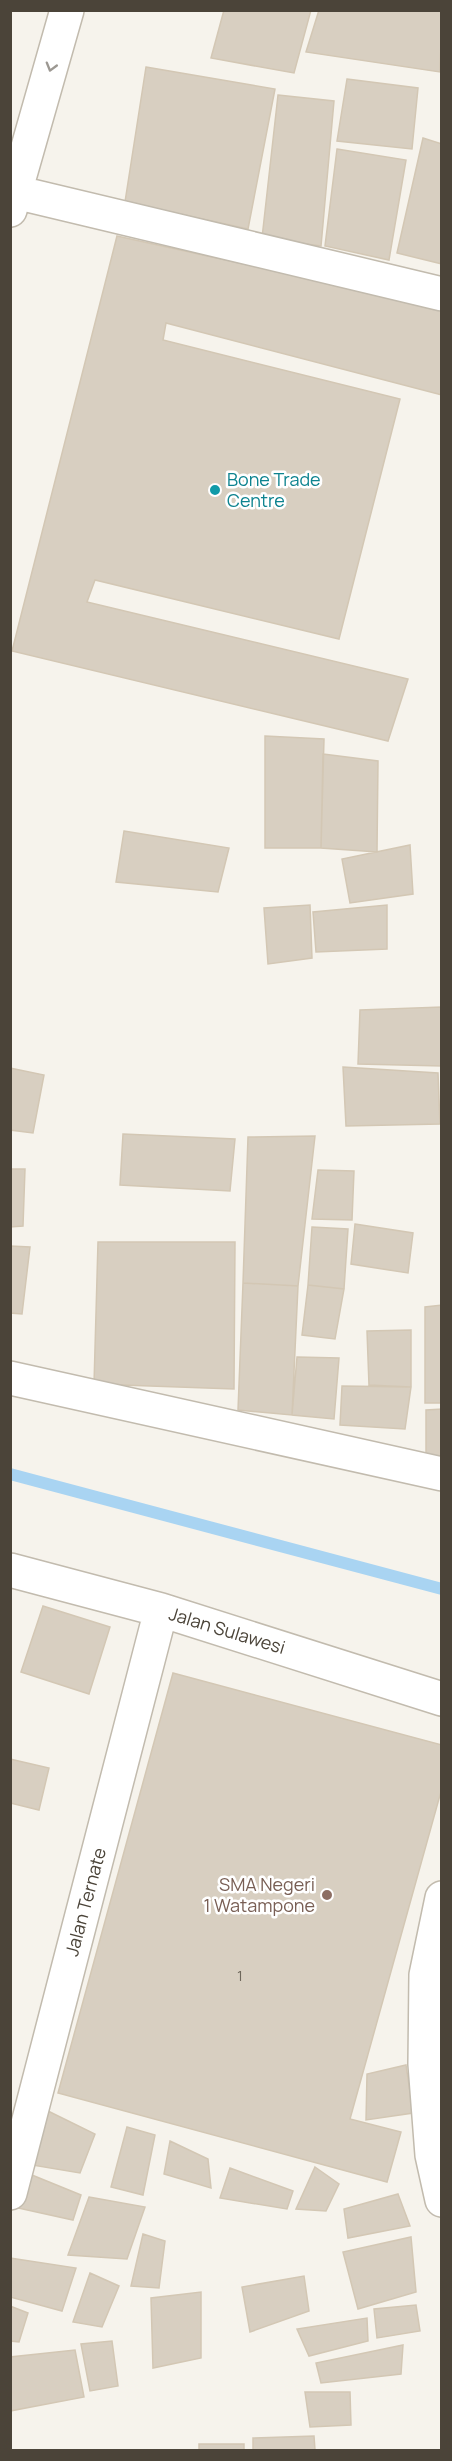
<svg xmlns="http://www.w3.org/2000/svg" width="452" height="2461" font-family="Manrope,sans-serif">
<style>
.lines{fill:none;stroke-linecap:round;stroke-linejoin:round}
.stream{stroke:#a9d4f2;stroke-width:12}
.building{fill:#d8cfc1;stroke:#d3c7b4;stroke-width:1.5}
.minor-casing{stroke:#c2bbae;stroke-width:36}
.minor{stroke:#fff;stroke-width:33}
.oneway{stroke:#9c9892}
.culture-dot{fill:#0f9aa8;stroke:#fff;stroke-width:2}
.education-dot{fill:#8d6e63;stroke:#fff;stroke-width:2}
.labels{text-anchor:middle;stroke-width:5;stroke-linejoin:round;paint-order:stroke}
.number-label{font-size:15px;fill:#6e675b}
.culture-label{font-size:18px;fill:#0d838f;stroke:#fff;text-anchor:start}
.street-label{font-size:18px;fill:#4b4439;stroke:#fff}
.education-label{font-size:18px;fill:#785e54;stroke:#fff;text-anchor:end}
</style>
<rect width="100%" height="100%" fill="#f6f3ec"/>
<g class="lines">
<path class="stream" d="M10,1474l432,115"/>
</g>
<path class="building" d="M224,10h87l-17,63 -83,-15z
M319,10h123l-2,62 -134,-20z
M146,67l129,22 -27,140 -123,-27z
M347,79l71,9 -6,61 -75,-8z
M278,95l56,6 -13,145 -59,-8z
M423,138l19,6v120l-45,-11z
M337,149l69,11 -17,100 -64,-14z
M117,236l325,72v87l-276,-72 -3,17 237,59 -61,240 -244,-59 -8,22 321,77 -20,62 -376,-90z
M265,736l59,3 -3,109h-56z
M323,754l55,7 -1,91 -56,-4z
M124,831l105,17 -11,44 -102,-10z
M410,845l3,49 -63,9 -8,-44z
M310,905l2,53 -44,6 -4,-56z
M387,905v44l-71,3 -3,-40z
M442,1007v59l-84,-2 2,-54z
M343,1067l95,6 2,51 -94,2z
M10,1068l34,7 -11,58 -23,-3z
M123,1134l112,5 -5,52 -110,-6z
M315,1136l-17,150 -55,-3 5,-146z
M10,1169h15l-2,57 -13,1z
M318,1170l36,1 -2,49 -40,-1z
M355,1224l58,9 -5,40 -57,-9z
M312,1227l36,2 -4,60 -36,-4z
M98,1242h137l-1,147 -140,-5z
M10,1246l20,1 -8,67 -12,-1z
M243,1283l55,3 -6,129 -54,-5z
M308,1285l36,4 -9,50 -33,-4z
M442,1305v98h-17v-96z
M411,1330v57l-42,-2 -2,-54z
M297,1357l42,1 -5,61 -42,-4z
M342,1386l69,1 -6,42 -65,-4z
M442,1409v49h-16v-48z
M43,1606l67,21 -21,67 -68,-22z
M173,1673l269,72v43l-92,331 51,13 -14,50 -329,-89z
M10,1759l39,9 -10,42 -29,-7z
M406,2065l7,48 -47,7 1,-46z
M48,2111l47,23 -15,39 -48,-8z
M127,2127l28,8 -12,60 -32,-8z
M170,2141l38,18 3,29 -47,-14z
M315,2167l24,17 -13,27 -30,-2z
M230,2168l63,23 -6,18 -67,-11z
M27,2173l54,22 -8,25 -55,-12z
M398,2194l12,32 -62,12 -4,-29z
M89,2197l56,10 -18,52 -59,-4z
M143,2234l22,7 -6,47 -28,-2z
M411,2237l5,55 -58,17 -15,-57z
M10,2258l66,10 -14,43 -52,-14z
M90,2273l29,13 -17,41 -29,-5z
M304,2276l5,35 -59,21 -8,-45z
M201,2292v66l-48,10 -2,-70z
M416,2305l4,26 -43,7 -3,-29z
M10,2306l18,7 -9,29 -9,-1z
M367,2318l1,23 -59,15 -12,-27z
M112,2341l6,45 -28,5 -9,-47z
M403,2345l-2,29 -80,9 -5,-20z
M75,2350l9,47 -74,14v-54z
M305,2392h45l1,33 -41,2z
M314,2436l1,14h-62v-12z
M199,2444h45v6h-45z"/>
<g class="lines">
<defs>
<path id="minor" d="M15,192l427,102
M10,210l57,-200
M10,1378l432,96
M10,1570l151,40 281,89
M442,1898l-16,77 -1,89 7,91 10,45
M10,2193l151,-583"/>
</defs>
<use href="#minor" class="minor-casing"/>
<use href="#minor" class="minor"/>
</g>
<defs><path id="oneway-chevron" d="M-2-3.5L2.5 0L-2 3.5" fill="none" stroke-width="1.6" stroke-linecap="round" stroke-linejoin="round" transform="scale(1.5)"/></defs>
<use class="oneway" href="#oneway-chevron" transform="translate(51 67) rotate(106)"/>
<circle class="culture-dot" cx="215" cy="490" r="6"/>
<circle class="education-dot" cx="327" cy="1895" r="6"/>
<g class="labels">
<g class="number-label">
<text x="240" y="1981">1</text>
</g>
<g class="culture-label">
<text x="227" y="486">Bone Trade<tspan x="227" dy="21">Centre</tspan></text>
</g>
<g class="street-label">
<text transform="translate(227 1631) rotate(17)" y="6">Jalan Sulawesi</text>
<text transform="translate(86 1902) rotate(-75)" y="6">Jalan Ternate</text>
</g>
<g class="education-label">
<text x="315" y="1891">SMA Negeri<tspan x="315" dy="21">1 Watampone</tspan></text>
</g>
</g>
<rect width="452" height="2461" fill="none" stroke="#4b4439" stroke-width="24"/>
</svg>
